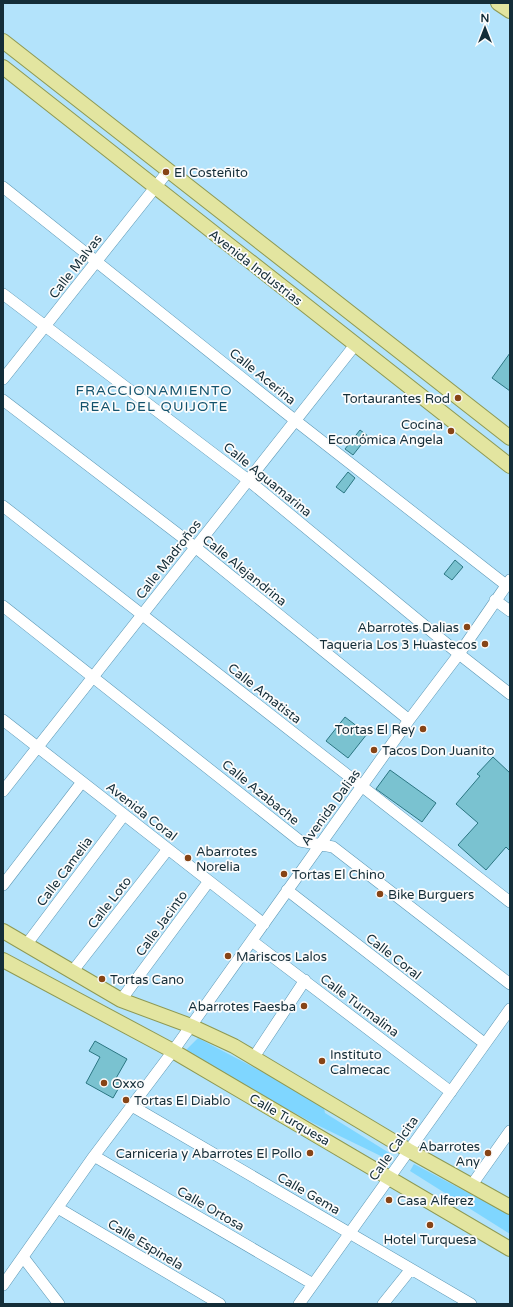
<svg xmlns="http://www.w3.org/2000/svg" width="513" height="1307" font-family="'Varela Round',sans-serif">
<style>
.green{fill:#7fd6ff}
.building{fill:#7ac2d0;stroke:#2b7682}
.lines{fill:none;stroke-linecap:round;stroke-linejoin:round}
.minor-casing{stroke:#5d98b5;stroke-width:12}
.major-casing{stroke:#8e9953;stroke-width:16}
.minor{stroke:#fff;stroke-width:11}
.major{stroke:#e3e5a0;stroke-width:14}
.poi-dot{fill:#874416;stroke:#fcfcfc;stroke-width:1.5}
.labels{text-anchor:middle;stroke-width:3.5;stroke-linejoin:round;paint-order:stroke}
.poi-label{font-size:13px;fill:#142d38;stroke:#fcfcfc;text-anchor:start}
.street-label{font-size:13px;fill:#142d38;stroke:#fcfcfc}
.neighbourhood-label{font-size:14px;letter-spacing:1px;fill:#12526c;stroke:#fcfcfc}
</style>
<rect width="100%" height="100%" fill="#b3e3fb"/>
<path class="green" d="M198,1038l125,66 2,9 66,41 -2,6 -76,-37 -130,-70z
M414,1164l96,51v19l-100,-63z"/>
<path class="building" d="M510,353v38l-18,-13z
M360,430l8,6 -15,19 -8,-6z
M348,472l7,6 -11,15 -8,-6z
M455,560l8,7 -11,13 -8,-6z
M345,717l22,17 -19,24 -22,-17z
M493,757l17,16v78l-4,-4 -20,23 -28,-25 20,-22 -22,-19 24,-28 -3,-2z
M390,770l46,33 -14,19 -46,-33z
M95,1041l32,18 -12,21 6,4 -8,14 -27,-15 14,-26 -11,-6z"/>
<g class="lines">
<defs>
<path id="minor" d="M3,187l293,234 210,164
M3,294l245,186 211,174 51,40
M3,379l166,-209
M3,400l192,147 214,173
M3,506l507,396
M495,600l15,11
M3,606l297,235 33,6 177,137
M3,720l261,204
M3,791l352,-446
M3,885l79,-103
M287,890l197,153
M252,941l199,151
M26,945l98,-130
M72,972l96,-123
M121,1000l88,-119
M254,1057l51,-77
M132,1106l339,198
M94,1156l219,128
M471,1186l39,-55
M58,1208l162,96
M23,1257l36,47
M3,1285l91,-129 79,-105 236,-331 50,-66 51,-74
M299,1304l211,-295
M383,1304l28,-35"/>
<path id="major" d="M498,3l12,8
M3,41l507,397
M3,67l507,399
M3,931l118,69 70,26 43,20 174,104 102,57
M3,960l170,91 337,198"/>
</defs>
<use href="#minor" class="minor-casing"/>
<use href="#major" class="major-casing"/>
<use href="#minor" class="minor"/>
<use href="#major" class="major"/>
</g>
<g class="poi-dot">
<circle cx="166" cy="172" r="4"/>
<circle cx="458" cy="398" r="4"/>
<circle cx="451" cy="431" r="4"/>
<circle cx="467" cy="627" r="4"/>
<circle cx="485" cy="644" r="4"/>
<circle cx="423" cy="729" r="4"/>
<circle cx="374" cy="750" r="4"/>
<circle cx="188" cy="858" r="4"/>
<circle cx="284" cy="874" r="4"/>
<circle cx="380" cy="894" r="4"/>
<circle cx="228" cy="956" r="4"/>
<circle cx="102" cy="979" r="4"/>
<circle cx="304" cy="1006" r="4"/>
<circle cx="322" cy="1061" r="4"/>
<circle cx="104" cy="1083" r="4"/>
<circle cx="126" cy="1100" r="4"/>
<circle cx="310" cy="1153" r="4"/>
<circle cx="488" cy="1153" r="4"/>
<circle cx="389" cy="1200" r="4"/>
<circle cx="430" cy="1225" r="4"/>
</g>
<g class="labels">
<g class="poi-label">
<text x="174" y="177">El Costeñito</text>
<text x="450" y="403" text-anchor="end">Tortaurantes Rod</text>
<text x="443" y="429" text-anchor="end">Cocina<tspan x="443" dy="15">Económica Angela</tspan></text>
<text x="459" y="632" text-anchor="end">Abarrotes Dalias</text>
<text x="477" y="649" text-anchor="end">Taqueria Los 3 Huastecos</text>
<text x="415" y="734" text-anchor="end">Tortas El Rey</text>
<text x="382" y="755">Tacos Don Juanito</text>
<text x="196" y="856">Abarrotes<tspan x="196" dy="15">Norelia</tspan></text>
<text x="292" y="879">Tortas El Chino</text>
<text x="388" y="899">Bike Burguers</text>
<text x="236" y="961">Mariscos Lalos</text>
<text x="110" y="984">Tortas Cano</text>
<text x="296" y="1011" text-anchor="end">Abarrotes Faesba</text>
<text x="330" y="1059">Instituto<tspan x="330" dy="15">Calmecac</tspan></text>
<text x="112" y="1088">Oxxo</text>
<text x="134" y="1105">Tortas El Diablo</text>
<text x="480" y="1151" text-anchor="end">Abarrotes<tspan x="480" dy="15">Any</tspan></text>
<text x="302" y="1158" text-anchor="end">Carniceria y Abarrotes El Pollo</text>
<text x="397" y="1205">Casa Alferez</text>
<text x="430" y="1244" text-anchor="middle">Hotel Turquesa</text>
</g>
<g class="street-label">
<text transform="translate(75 266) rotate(-52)" y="5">Calle Malvas</text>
<text transform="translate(256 267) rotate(38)" y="5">Avenida Industrias</text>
<text transform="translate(263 376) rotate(39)" y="5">Calle Acerina</text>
<text transform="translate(268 479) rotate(39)" y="5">Calle Aguamarina</text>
<text transform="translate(168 559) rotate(-52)" y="5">Calle Madroños</text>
<text transform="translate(245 570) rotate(39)" y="5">Calle Alejandrina</text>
<text transform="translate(265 693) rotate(38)" y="5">Calle Amatista</text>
<text transform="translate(261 792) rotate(39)" y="5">Calle Azabache</text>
<text transform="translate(330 807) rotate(-54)" y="5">Avenida Dalias</text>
<text transform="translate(142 811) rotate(38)" y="5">Avenida Coral</text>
<text transform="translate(64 871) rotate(-53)" y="5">Calle Camelia</text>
<text transform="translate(109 902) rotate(-52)" y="5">Calle Loto</text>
<text transform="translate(161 923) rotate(-54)" y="5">Calle Jacinto</text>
<text transform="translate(394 956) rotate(38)" y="5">Calle Coral</text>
<text transform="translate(360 1005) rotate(37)" y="5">Calle Turmalina</text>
<text transform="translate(290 1119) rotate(30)" y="5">Calle Turquesa</text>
<text transform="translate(393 1148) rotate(-55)" y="5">Calle Calcita</text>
<text transform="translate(309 1193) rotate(30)" y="5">Calle Gema</text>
<text transform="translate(211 1208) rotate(30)" y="5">Calle Ortosa</text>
<text transform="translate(146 1244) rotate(31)" y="5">Calle Espinela</text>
</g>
<g class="neighbourhood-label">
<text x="154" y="395">FRACCIONAMIENTO<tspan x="154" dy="16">REAL DEL QUIJOTE</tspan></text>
</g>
</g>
<rect width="513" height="1307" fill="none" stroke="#142d38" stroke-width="8"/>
<g transform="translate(485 28)" stroke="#fcfcfc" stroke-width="3" paint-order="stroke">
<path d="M0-3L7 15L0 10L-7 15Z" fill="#142d38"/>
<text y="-6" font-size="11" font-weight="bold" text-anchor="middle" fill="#142d38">N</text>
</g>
</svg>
